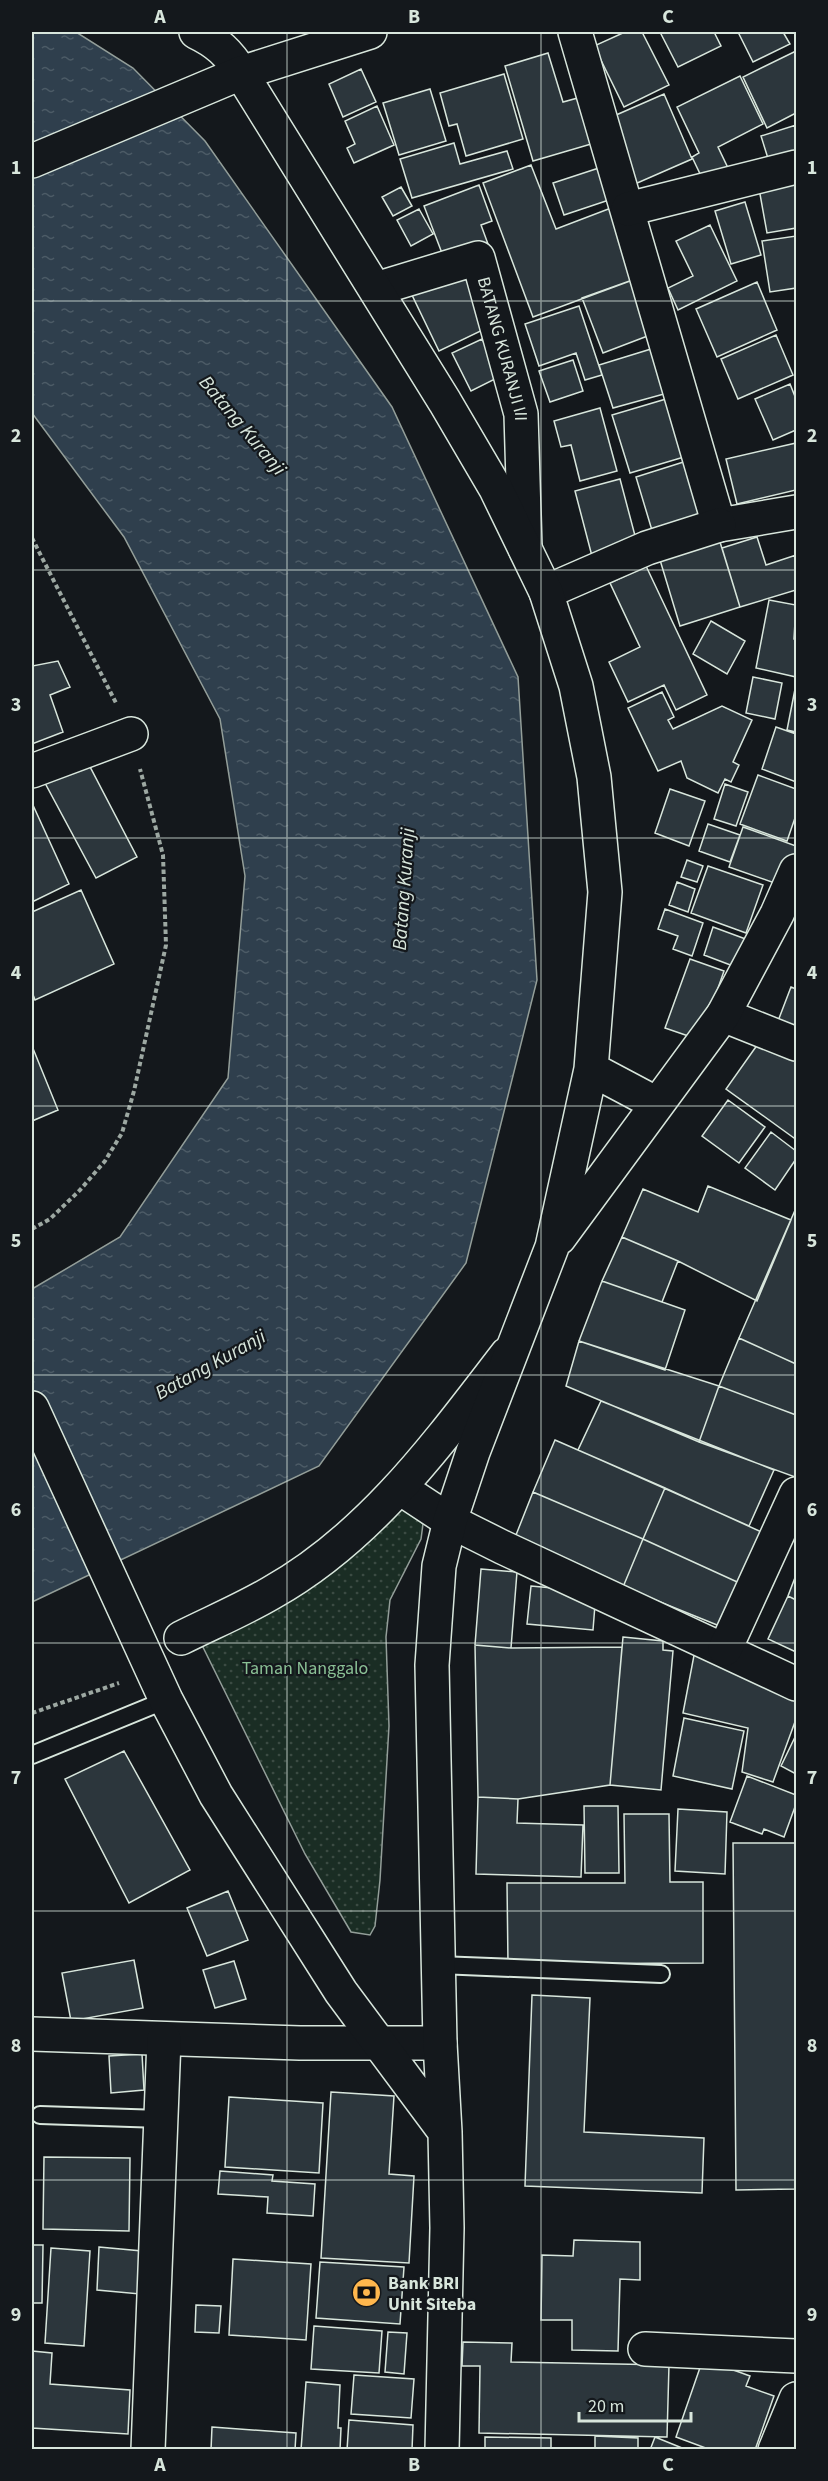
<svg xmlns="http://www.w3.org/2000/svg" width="828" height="2481" font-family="'Source Sans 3',sans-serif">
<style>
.grass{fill:url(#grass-dots);stroke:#939e99;stroke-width:1.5}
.water{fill:url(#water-ripples);stroke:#939e99;stroke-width:1.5}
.building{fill:#2c363c;stroke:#d8e6dc;stroke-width:1.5}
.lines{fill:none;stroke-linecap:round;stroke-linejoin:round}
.service-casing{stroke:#d8e6dc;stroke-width:20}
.minor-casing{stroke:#d8e6dc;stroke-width:36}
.secondary-casing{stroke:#d8e6dc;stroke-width:36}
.path{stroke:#9da8a2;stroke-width:4;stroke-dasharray:4.5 3;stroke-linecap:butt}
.service{stroke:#14181c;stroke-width:16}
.minor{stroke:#14181c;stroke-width:33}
.secondary{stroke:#14181c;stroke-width:33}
.grid{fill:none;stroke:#d8e6dc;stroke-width:1.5;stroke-opacity:0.55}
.labels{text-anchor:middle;stroke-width:4.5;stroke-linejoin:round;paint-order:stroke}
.street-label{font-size:18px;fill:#d8e6dc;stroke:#14181c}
.park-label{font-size:18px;fill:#8ac095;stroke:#14181c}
.poi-label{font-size:18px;font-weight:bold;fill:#d8e6dc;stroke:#14181c;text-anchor:start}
.water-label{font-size:20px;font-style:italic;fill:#d8e6dc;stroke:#14181c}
.neatline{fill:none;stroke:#d8e6dc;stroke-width:2}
.grid-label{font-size:20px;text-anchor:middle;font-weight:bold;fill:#d8e6dc}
</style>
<defs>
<pattern id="grass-dots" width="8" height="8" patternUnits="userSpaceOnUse" patternTransform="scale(1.5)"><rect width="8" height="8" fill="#1a2d24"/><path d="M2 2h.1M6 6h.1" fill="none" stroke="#3b4b43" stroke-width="1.8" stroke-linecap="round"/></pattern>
<pattern id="water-ripples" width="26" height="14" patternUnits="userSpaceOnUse" patternTransform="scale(1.5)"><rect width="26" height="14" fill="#2f3f4d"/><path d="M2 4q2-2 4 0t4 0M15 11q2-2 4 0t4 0" fill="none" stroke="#4c5b66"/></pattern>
</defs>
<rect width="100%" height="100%" fill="#14181c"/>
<path class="grass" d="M395,1493l28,31 -2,15 -31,61 -4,37 3,89 -9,154 -5,46 -5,9 -19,-3 -46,-78 -110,-223z"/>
<path class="water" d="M32,32h44l57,36 72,73 187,266 126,270 19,303 -71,283 -147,203 -287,136v-313l88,-52 108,-159 17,-202 -25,-157 -96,-182 -92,-124z"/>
<path class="building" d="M625,32h17l27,53 -45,22 -30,-61z
M660,32h54l7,14 -43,21z
M738,32h45l7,12 -37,18z
M796,51v62l-29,15 -24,-51z
M548,53l15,49 22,-6 13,46 -65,19 -28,-95z
M361,69l15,33 -33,15 -14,-33z
M504,74l19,65 -57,17 -9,-32 -8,2 -9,-33z
M740,76l23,48 -45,23 10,21 -25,12 -11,-23 7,-4 -22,-46z
M430,89l16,52 -47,14 -16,-52z
M664,94l28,65 -57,25 -28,-65z
M377,106l17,39 -40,18 -7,-15 8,-4 -10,-23z
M796,125v35l-25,8 -10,-32z
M454,143l6,21 47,-13 6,18 -101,29 -12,-39z
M531,165l25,64 55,-21 27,70 -105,39 -50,-134z
M608,165l10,32 -54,18 -11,-32z
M796,177v51l-29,5 -9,-50z
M479,185l13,36 -11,4 7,19 -43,17 -21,-55z
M401,187l11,19 -19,10 -11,-19z
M745,202l16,53 -30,9 -16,-53z
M419,209l14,25 -22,12 -14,-26z
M710,225l27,56 -59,29 -10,-22 25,-12 -17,-35z
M796,236v52l-26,4 -8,-51z
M461,269l28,58 -50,24 -28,-58z
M638,278l20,54 -55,21 -21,-55z
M757,282l20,48 -60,27 -21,-48z
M579,306l23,69 -17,5 -9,-27 -37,13 -14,-42z
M776,335l17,40 -55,24 -17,-40z
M482,339l19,37 -30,15 -19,-38z
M651,349l13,45 -51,14 -14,-43z
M573,360l10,31 -33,11 -11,-31z
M790,384l6,15v31l-23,10 -18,-41z
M666,399l18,58 -54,16 -18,-58z
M600,408l17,63 -37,10 -9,-36 -10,2 -7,-26z
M796,443v47l-59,14 -11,-45z
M693,459l19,61 -58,17 -18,-60z
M620,479l18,68 -45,13 -18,-69z
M757,537l9,28 30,-10v35l-56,17 -18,-59z
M720,542l20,65 -60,19 -20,-66z
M646,566l61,129 -31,15 -12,-25 -36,17 -19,-40 31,-15 -30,-64z
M769,600l27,5 -2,34 2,1v37l-40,-9z
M711,621l34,20 -18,33 -34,-20z
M58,661l12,26 -20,8 13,37 -31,12v-78z
M753,677l29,6 -7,36 -29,-6z
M796,684v48l-9,-2z
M662,692l12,25 -6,3 5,9 49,-23 30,14 -19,42 6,3 -8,17 -6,-3 -7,14 -31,-15 -6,-17 -23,10 -30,-63z
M776,727l20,7v48l-34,-13z
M87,761l50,96 -41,21 -51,-95z
M758,775l38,14v26l-9,26 -47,-17z
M725,784l23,8 -12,34 -22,-7z
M670,789l35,12 -16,45 -34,-13z
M32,803l37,81 -37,18z
M708,824l32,11 -10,27 -31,-11z
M743,827l53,19v12l-10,29 -57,-20z
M687,860l16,6 -6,16 -16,-5z
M708,866l55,19 -17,48 -55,-20z
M677,882l18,7 -7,23 -19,-7z
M81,890l33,74 -79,36 -3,-8v-80z
M665,909l38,14 -11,33 -19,-7 5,-13 -20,-7z
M713,927l38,14 -10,28 -37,-14z
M690,959l34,12 -24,69 -35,-12z
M791,987l5,2v39l-18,-7z
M765,1034l31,23v78l-2,3 -68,-49z
M32,1046l26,64 -26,11z
M728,1100l37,27 -26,36 -37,-27z
M771,1132l25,19v8l-21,31 -30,-22z
M708,1186l83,34 -34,81 -79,-40 -56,-24 21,-48 55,23z
M796,1208v156l-57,-26z
M622,1237l56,24 -16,41 -60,-21z
M602,1281l83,29 -20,60 -86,-29z
M739,1338l57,26v51l-77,-29z
M579,1341l140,45 -20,56 -133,-56z
M719,1386l77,29 -1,62 -96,-35z
M601,1401l173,69 -25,56 -171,-76z
M555,1440l110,48 -22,51 -110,-47z
M665,1488l103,47 -22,51 -103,-47z
M533,1492l110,47 -20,48 -109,-47z
M643,1539l103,47 -19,43 -104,-42z
M481,1569l36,3 -6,76 -36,-3z
M796,1575v25l-8,-4z
M531,1586l65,6 -3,38 -66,-6z
M788,1596l8,4v52l-28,-13z
M623,1637l40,4v9l10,1 -12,139 -51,-5z
M475,1645l36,3 111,-1 -12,138 -92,14 -40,-2z
M695,1650l101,49v20l-23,63 -31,-10 6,-44 -65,-15z
M684,1718l60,13 -12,58 -59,-13z
M796,1735v39l-15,-8z
M124,1751l66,119 -61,33 -64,-124z
M747,1776l49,19v9l-12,33 -20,-8 -2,5 -32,-12z
M478,1797l40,2 -1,24 66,2 -2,52 -105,-3z
M584,1806h34l1,67h-34z
M678,1809l49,3 -2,62 -50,-3z
M624,1814h45l1,68h33v81l-195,1 -1,-81h118z
M733,1843h63v346l-60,1z
M228,1891l20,49 -41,16 -20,-48z
M134,1960l9,48 -72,13 -9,-48z
M234,1961l12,38 -31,9 -12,-38z
M532,1995l58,3 -6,134 120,6 -2,55 -177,-7z
M142,2054l2,36 -33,3 -2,-37z
M331,2092l63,4 -5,78 25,2 -5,87 -88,-5z
M229,2097l94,6 -4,70 -94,-6z
M44,2157l86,1 -1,73 -86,-2z
M220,2171l53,4 -1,6 43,3 -2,32 -46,-3 1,-16 -50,-3z
M574,2240l66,2v38l-20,-1 -2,72 -46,-1v-30h-31l1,-65 31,1z
M32,2245h11l-1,58h-10z
M99,2247l43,4 -2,43 -43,-4z
M51,2248l39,3 -6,95 -39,-3z
M233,2259l78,5 -5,76 -77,-5z
M320,2262l84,5 -4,57 -84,-6z
M196,2305l25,1 -2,27 -24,-1z
M314,2326l68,5 -3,42 -68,-4z
M388,2332l19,1 -3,41 -19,-2z
M463,2342l49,1 -1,19 158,3 -2,72 -188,-4 1,-67h-18z
M32,2351l20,2 -2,31 80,6 -2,44 -96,-6z
M703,2359l47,17 -4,10 28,10 -19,54h-44l-35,-13z
M354,2375l60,4 -3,39 -60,-4z
M306,2382l34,3 -2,43h3l-1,22h-39z
M349,2420l64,5 -1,25h-65z
M212,2427l84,6 -1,17h-84z
M595,2436l43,2v12h-43z
M485,2437l66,1v12h-66z
M655,2437l32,13h-37z"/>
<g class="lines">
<defs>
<path id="service" d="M32,1755l134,-55
M439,1965l222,9
M40,2115l121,4"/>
<g id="minor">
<path d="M196,32c21,10 33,21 45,41"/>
<path d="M575,32l144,493 77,-13"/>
<path d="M628,209l168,-42"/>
<path id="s1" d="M376,289l102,-31 43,156 4,134"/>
<path d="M546,592l101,-44 72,-23"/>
<path d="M32,771l99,-37"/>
<path d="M723,1015l73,29"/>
<path d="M400,1488l50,33 52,26 294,137"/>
<path d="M181,1638c30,-15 61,-28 90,-45 100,-56 168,-151 236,-239"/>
<path d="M725,1649l71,-155"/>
<path d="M32,2034l268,9h140"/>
<path d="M645,2349l151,7"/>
<path d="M148,2450l16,-411"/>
<path d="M775,2450l21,-51"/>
</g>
<path id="secondary" d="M241,73l204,329 51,87 50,103 30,94 18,91 11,115 -14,177 -39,178 -79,205 -23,69 -11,45 -7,99 8,378 5,89 2,96 -5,222
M32,161l209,-88 129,-41
M591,1069l66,35
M559,1238l164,-223 54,-101 19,-43
M32,1408l134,292 50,95 125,197 104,140"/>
</defs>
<use href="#service" class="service-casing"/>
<use href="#minor" class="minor-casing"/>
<use href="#secondary" class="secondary-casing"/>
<path class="path" d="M32,538l84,165
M32,1229l18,-10 30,-29 25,-29 17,-28 12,-42 32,-146 -3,-90 -23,-86
M32,1713l87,-30"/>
<use href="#service" class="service"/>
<use href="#minor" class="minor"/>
<use href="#secondary" class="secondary"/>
</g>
<path class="grid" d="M287,32v2418M541,32v2418M32,301h764M32,570h764M32,838h764M32,1106h764M32,1375h764M32,1643h764M32,1911h764M32,2180h764"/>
<defs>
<symbol id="bank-disc" viewBox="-11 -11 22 22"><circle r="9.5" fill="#ffb74d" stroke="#14181c"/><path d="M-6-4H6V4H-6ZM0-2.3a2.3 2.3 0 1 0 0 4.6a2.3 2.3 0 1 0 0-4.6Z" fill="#111"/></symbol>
</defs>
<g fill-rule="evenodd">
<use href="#bank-disc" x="350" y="2276" width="33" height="33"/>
</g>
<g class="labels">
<g class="street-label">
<text dy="6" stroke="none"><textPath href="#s1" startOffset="201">BATANG KURANJI III</textPath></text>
</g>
<g class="park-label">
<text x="305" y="1674">Taman Nanggalo</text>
</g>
<g class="poi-label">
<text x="388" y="2289">Bank BRI<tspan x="388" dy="21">Unit Siteba</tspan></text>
</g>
<g class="water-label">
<text transform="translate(243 425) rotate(50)" y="7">Batang Kuranji</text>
<text transform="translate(403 889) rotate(-86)" y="7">Batang Kuranji</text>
<text transform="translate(210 1364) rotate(-29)" y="7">Batang Kuranji</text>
</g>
</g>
<rect width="828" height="2481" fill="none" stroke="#14181c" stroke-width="66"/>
<path d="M579 2412v9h112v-9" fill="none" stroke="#d8e6dc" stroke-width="3"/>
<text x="588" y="2412" font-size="18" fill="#d8e6dc" stroke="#14181c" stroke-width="4.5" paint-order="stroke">20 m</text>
<rect x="33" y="33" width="762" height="2415" class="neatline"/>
<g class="grid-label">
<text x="160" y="23">A</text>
<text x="414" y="23">B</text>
<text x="668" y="23">C</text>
<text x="16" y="174">1</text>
<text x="812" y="174">1</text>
<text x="16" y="442">2</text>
<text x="812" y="442">2</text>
<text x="16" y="711">3</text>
<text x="812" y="711">3</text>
<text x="16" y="979">4</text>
<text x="812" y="979">4</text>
<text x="16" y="1247">5</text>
<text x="812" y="1247">5</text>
<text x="16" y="1516">6</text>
<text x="812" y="1516">6</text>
<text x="16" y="1784">7</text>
<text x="812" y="1784">7</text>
<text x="16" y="2052">8</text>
<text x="812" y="2052">8</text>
<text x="16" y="2321">9</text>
<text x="812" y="2321">9</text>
<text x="160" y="2471">A</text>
<text x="414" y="2471">B</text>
<text x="668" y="2471">C</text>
</g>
</svg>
